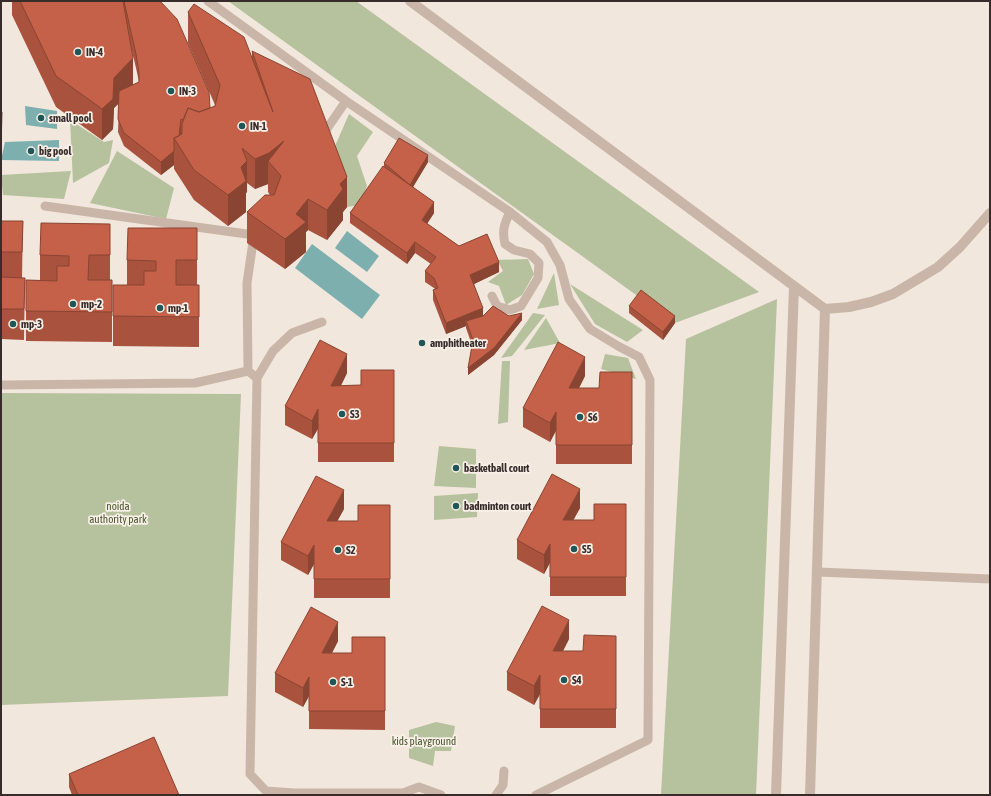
<svg xmlns="http://www.w3.org/2000/svg" width="991" height="796" font-family="'Asap Condensed',sans-serif">
<style>
.green{fill:#b6c19d}
.water{fill:#7cafae}
.lines{fill:none;stroke-linecap:round;stroke-linejoin:round}
.service{stroke:#cab6a9;stroke-width:9}
.tertiary{stroke:#cab6a9;stroke-width:10}
.wall{fill:#a9533e;fill-rule:evenodd}
.shaded-wall{fill:#894432}
.building{fill:#c46148;stroke:#894432}
.poi-dot{fill:#1f5758;stroke:#f9f1e9;stroke-width:1.5}
.labels{text-anchor:middle;stroke-width:3.5;stroke-linejoin:round;paint-order:stroke}
.poi-label{font-size:11px;font-weight:bold;fill:#372c29;stroke:#f9f1e9;text-anchor:start}
.park-label{font-size:11px;fill:#48552d;stroke:#f9f1e9}
</style>
<rect width="100%" height="100%" fill="#f2e7dd"/>
<path class="green" d="M228,1h128l403,291 -84,31z
M349,114l24,18 -16,24 10,30 -7,19 -13,2 -15,-54z
M70,120l34,22 9,-2 -4,23 -36,20z
M117,151l57,37 -8,31 -76,-16z
M71,171l-7,28 -61,-4 -2,-20z
M528,259l6,15 -12,21 -16,10 -7,-19 -11,-4 15,-11 -6,-11z
M554,273l5,32 -22,4z
M570,284l73,46 -16,12 -32,-18z
M777,299l-21,496h-95l25,-456z
M533,313l12,2 -33,41 -11,2z
M546,318l14,25 -36,7z
M605,354l23,4 8,21 -35,-10z
M502,361h8l-2,61 -10,2z
M1,393l240,1 -13,302 -227,9z
M439,446l37,3v39l-42,-2z
M478,493l-1,24 -43,3v-24z
M436,722l19,4 -4,25h-16l-2,15 -24,-8v-28z"/>
<path class="water" d="M25,106l32,5v18l-31,-4z
M59,140v21l-58,-1 4,-18z
M347,231l32,25 -12,16 -32,-24z
M312,244l68,51 -18,24 -67,-51z"/>
<g class="lines">
<path class="service" d="M208,1l138,100 164,111 37,30 13,23 9,34 21,30 28,17 21,11 11,23 -2,360 -112,55
M322,136l24,-35
M45,206l209,29
M492,296l5,10 13,4 11,-4 17,-28 1,-15 -9,-9 -16,-4 -9,-6c-3,-13 -1,-20 5,-32
M248,371l-1,-88 7,-48
M257,378l16,-27 19,-18 30,-11
M1,385l194,-2 53,-12 9,7 -7,396 16,17 28,2h109l16,-6 22,8
M818,572l172,7
M496,795l7,-10 1,-14"/>
<path class="tertiary" d="M410,1l415,308 24,-2 22,-5 22,-8 45,-27 22,-20 30,-34
M776,795l18,-509
M810,795l15,-486"/>
</g>
<path class="wall" d="M12,1h148l50,107 5,-2v-1l-27,-62v-31l64,46v-7l95,156 -4,5v8l-16,20 -19,-10 -2,2v20l-21,17 -38,-26v-31l23,-17 -2,-3v-8l-13,5 -8,-6v9l-1,1v19l-18,14 -34,-26 -20,-31v-4l-13,10 -37,-29 -6,-14 1,-29 -5,5 -1,21 -11,11 -46,-33 -44,-92zM129,39l7,29 3,14 -6,3z
M428,162l-15,25 21,26 -7,11 32,22 40,26 -25,12 9,32h26l13,4 -28,35 -26,20 4,-30 -6,-17v-2l-20,8 -13,-34v-10l2,-1 -1,-1 -9,-6v-11l6,-7 -16,-11 -8,11 -57,-41v-10l34,-47v-3z
M1,221h22l-1,57h3l-1,62 -23,-1z
M110,224v56h2v62l-86,-1v-61h14v-25z
M197,228v57h2v62l-86,-1v-30l14,-31v-25z
M629,306l46,17 -12,17 -34,-27z
M394,370v92h-76v-33l-6,10 -27,-14v-19l62,-33 -6,13 20,-1z
M632,372v92h-76v-33l-6,11 -27,-15v-19l62,-32 -6,12h20z
M626,504v92h-76v-33l-6,11 -27,-15v-19l63,-32 -7,12h21z
M390,505v93h-76v-34l-6,11 -27,-15v-18l63,-33 -7,12h21z
M616,636v92h-76v-34l-6,11 -27,-15v-18l62,-33 -6,12h20z
M385,637v93l-76,-1v-33l-6,11 -28,-15v-19l63,-32 -6,12h20z
M69,774l110,21h-107l-3,-8z"/>
<path class="shaded-wall" d="M133,58v31l-19,19 -1,21 -11,11v-31l12,-31z
M181,119v14l-2,13 -1,-2z
M284,141l-16,20v23l-13,5v-30z
M174,151v14l-13,10v-13z
M428,155v7l-18,30v-7z
M247,161v31l-1,1v19l-18,14v-31l13,-28z
M347,177v30l-4,5v8l-16,20v-30l13,-26z
M308,199v31l-2,2v20l-21,17v-30l11,-25z
M434,202v11l-12,18v-11z
M415,242v11l-8,11v-11z
M499,262v10l-29,14v-11z
M483,308v11l-17,2v5l-20,8v-11z
M522,313v7l-28,35 -26,20v-7z
M675,316v7l-12,17v-8z
M347,354v19l-16,31v-18z
M585,357v19l-16,31v-19z
M318,409v19l-6,11v-18z
M556,412v18l-6,12v-19z
M580,489v19l-17,31v-19z
M344,490v19l-17,31v-19z
M550,544v18l-6,12v-19z
M314,545v19l-6,11v-19z
M569,620v19l-16,31v-19z
M338,622v19l-16,31v-19z
M540,675v19l-6,11v-19z
M309,677v19l-6,11v-19z"/>
<path class="building" d="M20,1h103l10,57 -19,20 -1,21 -11,10 -46,-33z
M124,1h36l17,18 32,73 1,16 -11,4 -11,-4 -5,12 -2,-1 -2,17 -5,2v13l-13,11 -37,-29 -6,-14 1,-28 20,-9v-9l-3,-19z
M194,4l50,33 29,75 -21,-61 58,28 37,98 -7,7 3,5 -16,21 -19,-11 -12,15 10,8 -21,17 -38,-27 18,-17h9l7,-19 -13,-15 16,-20 -15,12 -14,6 -13,-11 5,13 -6,6 5,14 -18,14 -34,-25 -20,-32 8,-4v-10l6,-16 11,4 16,-6 5,-21 -32,-73z
M1,112h1l-1,37z
M399,138l29,17 -18,30 -26,-22z
M383,166l51,36 -12,18 37,26 28,-12 12,28 -29,13 13,33 -37,15 -13,-33 5,-2 -4,-10 -9,-7 11,-14 -21,-15 -8,11 -57,-40z
M1,221h22l-1,31h-21v15z
M41,223l69,1v31h-21l-1,25h24v32l-86,-1v-31l31,1v-15h12v-10l-29,-1z
M128,228h69v32h-21v25h23v32l-86,-1v-31h31v-14h12v-10l-29,-1z
M1,277l24,1 -1,31h-23z
M641,290l34,26 -12,16 -34,-26z
M493,306l16,10 13,-3 -28,35 -26,20 5,-28 -7,-19 17,-5z
M320,340l27,14 -16,32 30,-1v-15h33v73h-76v-34l-6,12 -27,-15z
M558,342l27,15 -16,31h30l1,-16h32v73h-76v-33l-6,11 -27,-15z
M552,474l28,15 -17,31h31v-16h32v73h-76v-33l-6,11 -27,-15z
M316,476l28,14 -17,31h31v-16h32v74h-76v-34l-6,11 -27,-14z
M542,606l27,14 -16,31h30l1,-16 32,1v73h-76v-34l-6,11 -27,-14z
M311,607l27,15 -16,31h30v-16h33v74h-76v-34l-6,11 -28,-15z
M154,737l25,58h-101l-9,-21z"/>
<g class="poi-dot">
<circle cx="78" cy="52" r="4"/>
<circle cx="171" cy="91" r="4"/>
<circle cx="41" cy="118" r="4"/>
<circle cx="242" cy="126" r="4"/>
<circle cx="31" cy="151" r="4"/>
<circle cx="73" cy="304" r="4"/>
<circle cx="160" cy="308" r="4"/>
<circle cx="13" cy="324" r="4"/>
<circle cx="422" cy="343" r="4"/>
<circle cx="342" cy="414" r="4"/>
<circle cx="580" cy="417" r="4"/>
<circle cx="456" cy="468" r="4"/>
<circle cx="456" cy="506" r="4"/>
<circle cx="574" cy="549" r="4"/>
<circle cx="338" cy="550" r="4"/>
<circle cx="564" cy="680" r="4"/>
<circle cx="333" cy="682" r="4"/>
</g>
<g class="labels">
<g class="poi-label">
<text x="86" y="56">IN-4</text>
<text x="179" y="95">IN-3</text>
<text x="49" y="122">small pool</text>
<text x="250" y="130">IN-1</text>
<text x="39" y="155">big pool</text>
<text x="81" y="308">mp-2</text>
<text x="168" y="312">mp-1</text>
<text x="21" y="328">mp-3</text>
<text x="430" y="347">amphitheater</text>
<text x="350" y="418">S3</text>
<text x="588" y="421">S6</text>
<text x="464" y="472">basketball court</text>
<text x="464" y="510">badminton court</text>
<text x="582" y="553">S5</text>
<text x="346" y="554">S2</text>
<text x="572" y="684">S4</text>
<text x="341" y="686">S-1</text>
</g>
<g class="park-label">
<text x="118" y="510">noida<tspan x="118" dy="13">authority park</tspan></text>
<text x="424" y="745">kids playground</text>
</g>
</g>
<rect width="991" height="796" fill="none" stroke="#372c29" stroke-width="4"/>
</svg>
